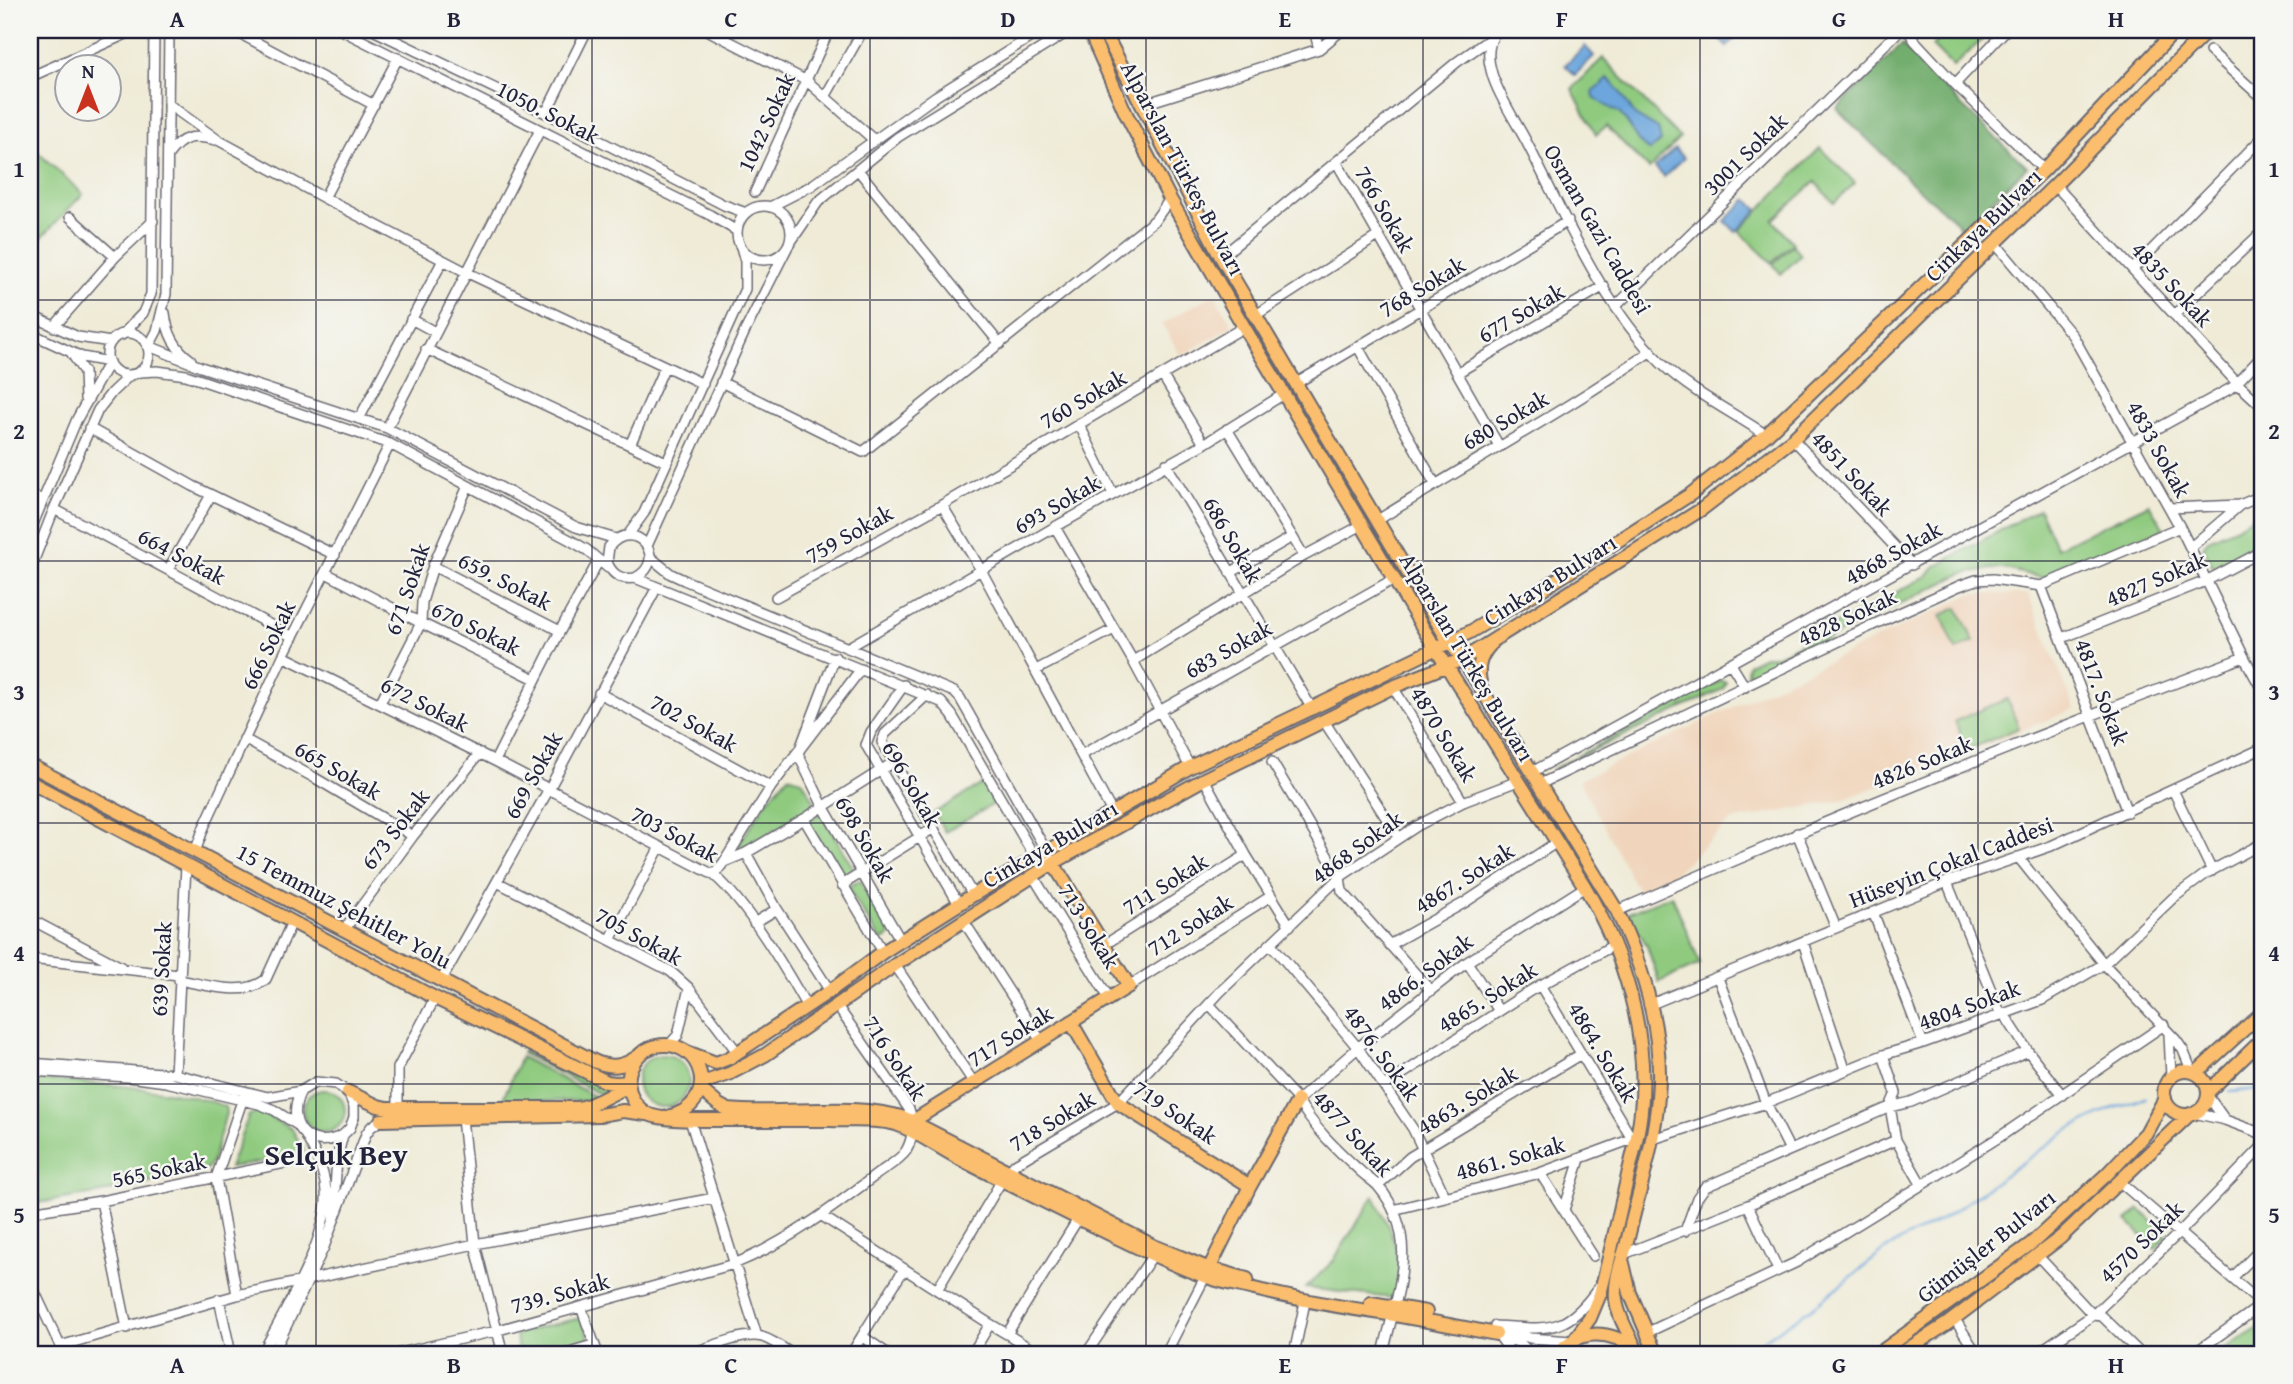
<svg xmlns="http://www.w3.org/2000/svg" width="2293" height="1384" font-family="'Gentium Book Plus',serif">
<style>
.built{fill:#f0d5bc}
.green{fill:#8fca7f;stroke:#58765d;stroke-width:2}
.forest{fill:#73ae6e;stroke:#4a6854;stroke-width:2}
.water{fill:#6ca6dc;stroke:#47648c;stroke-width:2}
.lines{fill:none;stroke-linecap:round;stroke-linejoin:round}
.stream{stroke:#6ca6dc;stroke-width:2.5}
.minor-casing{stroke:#6a6872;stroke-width:12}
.major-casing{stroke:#6a6872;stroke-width:16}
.minor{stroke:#fff;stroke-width:9}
.major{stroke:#fabe6e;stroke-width:12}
.grid{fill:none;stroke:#22223b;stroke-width:2;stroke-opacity:0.55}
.labels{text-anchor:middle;stroke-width:5;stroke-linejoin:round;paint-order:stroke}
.street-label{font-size:23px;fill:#22223b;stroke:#f6f6f2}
.district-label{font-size:30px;font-weight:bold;fill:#22223b;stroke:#f6f6f2}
.neatline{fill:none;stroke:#22223b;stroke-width:2.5}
.grid-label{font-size:23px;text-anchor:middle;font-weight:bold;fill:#22223b}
</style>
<rect width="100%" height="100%" fill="#f6f6f2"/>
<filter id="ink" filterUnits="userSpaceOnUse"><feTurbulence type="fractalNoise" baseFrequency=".0143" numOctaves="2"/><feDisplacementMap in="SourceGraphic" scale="14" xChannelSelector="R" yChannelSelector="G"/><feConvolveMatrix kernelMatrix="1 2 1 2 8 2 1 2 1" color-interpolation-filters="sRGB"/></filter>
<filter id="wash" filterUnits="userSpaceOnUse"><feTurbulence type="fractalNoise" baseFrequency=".00686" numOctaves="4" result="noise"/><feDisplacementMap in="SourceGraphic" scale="28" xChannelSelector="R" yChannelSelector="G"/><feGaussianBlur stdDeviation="1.57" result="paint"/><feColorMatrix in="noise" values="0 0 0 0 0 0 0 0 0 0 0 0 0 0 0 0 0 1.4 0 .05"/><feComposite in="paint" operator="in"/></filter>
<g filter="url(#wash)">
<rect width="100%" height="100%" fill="#efebd7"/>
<path class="built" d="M1214,294l19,32 -52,30 -19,-32z
M1973,593l55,1 47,115 -232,91 -112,21 -63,58 -30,12 -59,-111z"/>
<path class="green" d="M1948,30h30l7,7 -32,30 -21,-21z
M1603,58l77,80 -31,31 -43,-43 -10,9 -24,-46z
M30,145l53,49 -44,46 -9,-8z
M1820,148l35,35 -21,20 -19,-21 -42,38 20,23 -21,20 -33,-32z
M1793,245l8,10 -20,19 -8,-10z
M2149,504l15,25 -122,49 -36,-9h-17l-28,5 -205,100 -9,-1 1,-9 16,-8h13l150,-80 7,-9 105,-58 18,39z
M2263,509v29l-50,29 -10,-21 5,-6 29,-13z
M1958,608l16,34 -18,8 -15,-35z
M1721,680l5,2 -3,7 -170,80z
M2007,699l12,29 -52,22 -12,-29z
M788,776l14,4 13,22 -15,14 -57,32 -4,-4 28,-43z
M984,783l10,17 -2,5 -47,27 -11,-19z
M821,813l34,58 -14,7 -34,-57z
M860,880l30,52v3l-5,4h-5l-33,-52z
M1672,895l28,69 -41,18 -12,-36 -19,-33z
M523,1051l44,23h9l30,12 1,3 -5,6 -80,-42z
M637 1081a26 26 0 1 1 52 0a26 26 0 1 1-52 0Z
M521,1057l75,40 -10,4h-84z
M30,1079c53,4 106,6 159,17 12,3 25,5 36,11l1,6 -14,50 -7,7 -109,24 -66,10z
M303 1111a21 21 0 1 1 42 0a21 21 0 1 1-42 0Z
M260,1112l32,17 12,22 -2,3 -73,14 20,-53z
M1374,1196c14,30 37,69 18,102l-86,-10 27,-27z
M2140,1209l27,27 -12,13 -28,-28z
M581,1318l10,25 -33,11h-40l-2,-21z
M2259,1328l4,4v22h-47z"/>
<path class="forest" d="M1902,44l59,61 66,62 -66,63 -4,-8 -39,-33 -81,-80z"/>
<path class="water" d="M1722,30h21l-16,17 -11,-11z
M1585,46l9,10 -19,19 -10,-10z
M1608,78l12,14 15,23 23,14 3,12 -11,10c-16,-8 -17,-26 -30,-37 -8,-6 -18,-10 -26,-16l-1,-8 9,-5z
M1675,149l9,9 -20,19 -9,-10z
M1747,199l11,11 -22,22 -11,-11z"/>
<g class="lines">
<path class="stream" d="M2230,1092l28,-3 5,-3
M1742,1354l67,-44 80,-63 57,-30 124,-88 38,-19 37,-12"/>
</g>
</g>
<g filter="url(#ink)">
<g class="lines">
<defs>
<path id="minor" d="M169,30l-3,264 -9,37 -8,15 52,21 186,61 189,99 40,12
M233,30l141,75
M341,30l369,185 27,16
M373,30l173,83 178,92 22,8
M707,30l100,51 67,59
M1314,30l5,19
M1497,30c-9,12 -10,26 -6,40 4,20 25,52 35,71 38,73 76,164 135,222 30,29 71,49 105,72
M1908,30l7,11 40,43 89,86
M2210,51l53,48
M30,77l105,-47
M1955,84l51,-54
M825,97l38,-67
M168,104l50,36 106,58 144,75 235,111
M1141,105l178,-56 23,-19
M546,113l41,-83
M168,155c14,-20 26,-20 48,-15
M1337,163l162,283
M858,170l142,174
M2055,185l182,198 26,24
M755,192l74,-162
M324,198l74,-140
M737 233a27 27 0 1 1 54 0a27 27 0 1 1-54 0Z
M770,207l41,-21 125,-90 106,-66
M70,217l45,40
M1995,243l78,93 107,191 64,130 19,34
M1221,257l236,-195 33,-23
M2133,269l130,-132
M1616,306l284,-276
M165,313c2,19 10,36 26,47
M30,315l48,22 33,5
M1256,315l122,-79
M2174,315l89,-84
M411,319l24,13
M54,327l61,-70 38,-36
M30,333l52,24 27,5 -32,57 -47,112
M107 354a21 21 0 1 1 42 0a21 21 0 1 1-42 0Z
M122,335l21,-22 8,-19 3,-264
M1358,347l77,137
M426,349l240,113
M72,354l12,18 1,27
M140,372l17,-1 29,4 204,69 180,96 17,10 21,18
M1457,373l147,-87
M1162,375l42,69
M721,382l142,70 292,-232 15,-21
M1295,384l273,-163
M359,419l84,-159
M1079,424l34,70
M89,428l104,58 142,69
M387,428l153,-298
M1227,429l77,127
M1793,439l119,126
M630,445l35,-79
M1166,464l145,243
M30,494l12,6
M942,505l39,65 132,244
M2170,508l70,-3
M54,509l239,128
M1378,520c90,-57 185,-107 273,-169
M1055,527l78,134 57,106
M628,535l16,-22 101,-224v-28l-4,-14
M647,546l98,-215 43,-85 30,-44 80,-65 173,-107
M2191,547l49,-42 23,-10
M650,557l21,17 13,6 270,112 6,6 93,165
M433,566l127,65
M30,570l24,-61 44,-99 14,-18 18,-17
M168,570l43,-75
M326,573l95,50 114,56
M1230,573l62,-36
M635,578c36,-18 -1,-63 -26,-31l-2,15c5,13 14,18 28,16l306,124 11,13 85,146
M2041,586l86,226
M776,597l166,-92 302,-178
M2062,638l144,-57 57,-30
M849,647l206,-120 149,-83 80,-50
M283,656l212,105 219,114c33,28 71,93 93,132
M835,657l-37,97 25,52 78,135
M1133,661l171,-105 58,-31
M1731,664l14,23
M1036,670l78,-41
M904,685l-33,47 -5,13 93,159
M1393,687l70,115
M599,693l172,94
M927,695l-42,39 -3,8 91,153
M380,703l41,-80 1,-21 11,-36 35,-80
M1324,721l75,117
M244,739l71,39 98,58
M1083,754l311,-175
M495,761l65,-130 39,-71
M1272,762l68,115 2,14 88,99
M1532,772l701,-385 30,-32
M1204,779l42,76 44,71
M1540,784l335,-160 84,-38 17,-6 17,-1 48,7 139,-59
M2173,790l39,81
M804,819l79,133
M1797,833l39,95
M195,852l9,-25 79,-171 107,-212
M746,853l31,56 53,82
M2018,857l86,107 72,76 7,10 9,22
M724,862l22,-9 58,-34 90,-57
M714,875l10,-13 47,-75 90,-118
M1033,876l76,122
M497,882l173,89 19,17 49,65
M1947,882l54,133
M842,885l92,-57
M1617,911c207,-90 416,-175 627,-254
M1873,912l50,131
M30,919l91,48
M963,920l78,121
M754,923l23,-14
M344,930l69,-94 67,-83
M610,940l50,-93
M1803,942l42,127
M1271,944l87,104 55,81 32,67
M1104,945l142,-90
M1389,945l75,-42 93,-61
M30,959l149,16
M1467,962l32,49
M895,965l79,118
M1718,978l48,125 24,47
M179,980c25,4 66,18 87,-1l26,-57
M441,981l108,-192 108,-202
M1540,985l92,154
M1129,986l142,-90
M1209,1004l89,96c14,26 38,49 60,69 6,6 14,11 20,17 45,53 17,111 5,168
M1649,1005l298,-123 104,-36 212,-98
M2004,1014l24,37 34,44
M2169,1034l2,43
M669,1045l9,-10 11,-47
M30,1063l145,11 93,23 33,-6
M30,1071l98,6 38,5 93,22 15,6 25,16
M175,1074l11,-208
M1384,1086l146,-95 84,-46
M2208,1096l17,24
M1298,1100l62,-54 107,-84 118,-75
M398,1108v-40l37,-70
M2194,1113l31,7 38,14
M462,1118l13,126 28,110
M690,1120l67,216
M1653,1139l113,-36 117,-48 40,-12 119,-43 62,-36 69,-66 34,-25 56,-30
M1896,1140l25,44
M1540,1173l53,83
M2120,1182l143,123
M1378,1186l32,-29 171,-103
M101,1201l26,127
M1748,1205l30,65
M1393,1210l147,-37 92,-34 4,1
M1564,1210l16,-51
M30,1212l71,-11 194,-40
M822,1216l168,108
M333,1220l4,-62 6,-23 7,-7 4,-11v-10l-6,-15 -12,-8 -20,-2 -15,9c-17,33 8,62 42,44
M1685,1231l12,-33 8,-11 185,-80 21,-5 117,-51
M1624,1254l124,-49 148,-65 -6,-33 6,-14 -13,-38
M2037,1255l56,60 9,1 39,38
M2233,1277l30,-30
M30,1282l34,72
M937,1290l65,-110 13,-16 103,-61 102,-111 120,-115 77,-51 46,-24 55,-21
M237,1295l-21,-117 26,-77
M219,1299l12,55
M581,1307l17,47
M1954,1318l23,36
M1495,1326c54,3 70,9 104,-39
M1505,1329l25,9 41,3
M1646,1333l151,-71 201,-124 166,-113
M1007,1334l32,20
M1496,1334l24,9 11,11
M862,1336l42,-67
M1500,1337l12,17
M60,1346l177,-51 238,-51 239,-46
M1168,1349l25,5
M262,1354c22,-42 67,-115 64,-162 -1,-20 -10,-38 -20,-56
M273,1354l51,-107 42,-113 5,-7 10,-7
M396,1354l99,-23 239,-67c52,-21 97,-55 142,-89 9,-7 24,-15 30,-24 8,-14 8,-27 3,-42l-72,-103
M562,1354l31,-9
M690,1354c18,-6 54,-22 72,-17 10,3 21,11 30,17
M851,1354l11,-18 26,18
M972,1354l18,-30 17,10 71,-115
M1086,1354l67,-99
M1162,1354l6,-5 37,-72
M1294,1354l11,-52
M2036,1354l57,-39 86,-82 84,-87
M2193,1354l70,-50"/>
<path id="major" d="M1089,30l37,84 44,85 74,128 182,306 159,254c39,66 64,147 56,224 -2,22 -8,43 -13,64 -9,40 -18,80 -28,119l-10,24 -16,22
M1103,30l118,227 228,385 14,17 154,252c26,56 47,123 41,186 -4,48 -19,94 -30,141 -5,21 -14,40 -12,62 2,17 13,34 20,49
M1480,682c-3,-15 0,-26 10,-37
M30,765l566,297c16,6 27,5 41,-5
M30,782l405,216 172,84 9,1 12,-1
M1071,1022l47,81 132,83
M687,1052l29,11 13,-5 101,-67 53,-39 90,-57 217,-128 280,-135 77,-46 144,-92 75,-59 278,-265 132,-140
M2164 1093a22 22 0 1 1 44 0a22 22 0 1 1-44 0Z
M2196,1073l67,-61
M702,1083l27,-9 36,-19 130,-90 158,-102 151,-84 189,-92 70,-28 239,-150 91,-70 262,-254 153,-155
M700,1089l19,16 9,5c57,6 122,-9 177,8l251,129 49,20 42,12
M348,1092l30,14 9,2h191c19,-3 32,-15 50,-21
M2208,1092l55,-53
M667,1117c56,-12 36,-81 -11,-71 -33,8 -37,53 -8,68 12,6 41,6 55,6 42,0 85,0 127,0 21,1 46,-2 66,4 20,7 48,27 68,37 51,26 102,52 154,77 28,13 56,28 86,38 13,5 28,8 42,11 47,12 94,20 142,27 36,6 72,13 108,20
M381,1120l219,-5 23,-4 23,3
M913,1121l216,-135 -76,-123
M1623,1263l7,30 26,61
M1207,1273l43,-87 48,-86
M1371,1303l55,9
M1557,1354c22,-26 53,-24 78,-5
M1878,1354l154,-111 74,-68 40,-42 19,-35
M1900,1354l47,-30 113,-86 130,-124"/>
</defs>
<use href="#minor" class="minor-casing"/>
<use href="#major" class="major-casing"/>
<use href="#minor" class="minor"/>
<use href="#major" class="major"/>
</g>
</g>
<path class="grid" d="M316,30v1324M592,30v1324M870,30v1324M1146,30v1324M1423,30v1324M1700,30v1324M1978,30v1324M30,300h2233M30,561h2233M30,823h2233M30,1084h2233"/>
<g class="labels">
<g class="street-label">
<text transform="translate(548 112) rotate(27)" y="8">1050. Sokak</text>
<text transform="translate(766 122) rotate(-65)" y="8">1042 Sokak</text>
<text transform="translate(1745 154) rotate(-44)" y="8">3001 Sokak</text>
<text transform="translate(1183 168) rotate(62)" y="8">Alparslan Türkeş Bulvarı</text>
<text transform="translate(1385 209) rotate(60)" y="8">766 Sokak</text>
<text transform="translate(1983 225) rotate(-44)" y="8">Cinkaya Bulvarı</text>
<text transform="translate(1598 229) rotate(60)" y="8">Osman Gazi Caddesi</text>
<text transform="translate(2172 284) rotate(47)" y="8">4835 Sokak</text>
<text transform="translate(1422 287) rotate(-31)" y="8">768 Sokak</text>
<text transform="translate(1521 313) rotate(-30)" y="8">677 Sokak</text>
<text transform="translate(1083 399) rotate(-30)" y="8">760 Sokak</text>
<text transform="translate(1505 420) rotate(-30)" y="8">680 Sokak</text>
<text transform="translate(2159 449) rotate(61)" y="8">4833 Sokak</text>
<text transform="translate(1852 473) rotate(47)" y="8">4851 Sokak</text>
<text transform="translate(1057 504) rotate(-30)" y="8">693 Sokak</text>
<text transform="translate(849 534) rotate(-29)" y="8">759 Sokak</text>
<text transform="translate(1233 540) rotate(60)" y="8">686 Sokak</text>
<text transform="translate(1893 553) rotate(-29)" y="8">4868 Sokak</text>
<text transform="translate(182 556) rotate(28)" y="8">664 Sokak</text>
<text transform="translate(2156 579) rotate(-23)" y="8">4827 Sokak</text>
<text transform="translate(1550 580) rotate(-32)" y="8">Cinkaya Bulvarı</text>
<text transform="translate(505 581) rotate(27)" y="8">659. Sokak</text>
<text transform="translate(407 589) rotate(-71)" y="8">671 Sokak</text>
<text transform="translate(1847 617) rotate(-25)" y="8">4828 Sokak</text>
<text transform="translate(476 628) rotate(26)" y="8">670 Sokak</text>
<text transform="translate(268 645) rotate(-64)" y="8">666 Sokak</text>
<text transform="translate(1228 649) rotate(-29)" y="8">683 Sokak</text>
<text transform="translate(1467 657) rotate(59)" y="8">Alparslan Türkeş Bulvarı</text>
<text transform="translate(2102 692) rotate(69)" y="8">4817. Sokak</text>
<text transform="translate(425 704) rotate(27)" y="8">672 Sokak</text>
<text transform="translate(694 723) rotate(29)" y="8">702 Sokak</text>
<text transform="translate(1444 734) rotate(59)" y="8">4870 Sokak</text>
<text transform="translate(1922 762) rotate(-22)" y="8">4826 Sokak</text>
<text transform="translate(338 770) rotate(30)" y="8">665 Sokak</text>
<text transform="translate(533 775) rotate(-61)" y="8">669 Sokak</text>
<text transform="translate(912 784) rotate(60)" y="8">696 Sokak</text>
<text transform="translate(395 829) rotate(-52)" y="8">673 Sokak</text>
<text transform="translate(675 834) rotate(28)" y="8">703 Sokak</text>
<text transform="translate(865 839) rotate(60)" y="8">698 Sokak</text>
<text transform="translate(1050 844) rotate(-30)" y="8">Cinkaya Bulvarı</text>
<text transform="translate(1357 847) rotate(-36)" y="8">4868 Sokak</text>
<text transform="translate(1951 862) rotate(-21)" y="8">Hüseyin Çokal Caddesi</text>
<text transform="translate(1464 878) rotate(-32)" y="8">4867. Sokak</text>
<text transform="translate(1165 884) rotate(-32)" y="8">711 Sokak</text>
<text transform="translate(344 906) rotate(28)" y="8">15 Temmuz Şehitler Yolu</text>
<text transform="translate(1190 925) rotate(-32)" y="8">712 Sokak</text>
<text transform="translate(1089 926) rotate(58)" y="8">713 Sokak</text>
<text transform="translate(639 936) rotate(29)" y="8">705 Sokak</text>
<text transform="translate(161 969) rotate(-87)" y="8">639 Sokak</text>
<text transform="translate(1425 972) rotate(-37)" y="8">4866. Sokak</text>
<text transform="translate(1487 997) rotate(-32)" y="8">4865. Sokak</text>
<text transform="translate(1969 1005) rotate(-20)" y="8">4804 Sokak</text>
<text transform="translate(1010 1036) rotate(-32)" y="8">717 Sokak</text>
<text transform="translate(1603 1052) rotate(59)" y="8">4864. Sokak</text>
<text transform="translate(1382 1053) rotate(54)" y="8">4876. Sokak</text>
<text transform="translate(895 1058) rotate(57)" y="8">716 Sokak</text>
<text transform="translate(1467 1100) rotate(-31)" y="8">4863. Sokak</text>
<text transform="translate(1175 1112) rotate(34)" y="8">719 Sokak</text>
<text transform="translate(1052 1121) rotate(-31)" y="8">718 Sokak</text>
<text transform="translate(1353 1133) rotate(48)" y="8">4877 Sokak</text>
<text transform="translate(1510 1158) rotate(-15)" y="8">4861. Sokak</text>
<text transform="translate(159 1170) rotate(-12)" y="8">565 Sokak</text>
<text transform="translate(2141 1242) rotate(-44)" y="8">4570 Sokak</text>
<text transform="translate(1986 1246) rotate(-38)" y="8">Gümüşler Bulvarı</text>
<text transform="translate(560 1293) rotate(-15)" y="8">739. Sokak</text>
</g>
<g class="district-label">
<text x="336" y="1165">Selçuk Bey</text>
</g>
</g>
<rect width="2293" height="1384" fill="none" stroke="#f6f6f2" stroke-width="77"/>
<g transform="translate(88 88)"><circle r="33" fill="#f6f6f2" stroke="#a1a1a9" stroke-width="2"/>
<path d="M0-5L12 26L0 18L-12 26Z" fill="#c8321e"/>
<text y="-10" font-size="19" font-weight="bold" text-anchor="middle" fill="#22223b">N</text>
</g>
<rect x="38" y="38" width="2216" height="1308" class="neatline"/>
<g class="grid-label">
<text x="177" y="27">A</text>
<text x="454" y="27">B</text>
<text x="731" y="27">C</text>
<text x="1008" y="27">D</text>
<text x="1285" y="27">E</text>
<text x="1562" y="27">F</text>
<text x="1839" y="27">G</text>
<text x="2116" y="27">H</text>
<text x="19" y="177">1</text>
<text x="2274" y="177">1</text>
<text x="19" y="439">2</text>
<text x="2274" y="439">2</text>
<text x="19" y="700">3</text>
<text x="2274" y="700">3</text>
<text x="19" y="961">4</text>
<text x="2274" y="961">4</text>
<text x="19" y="1223">5</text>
<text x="2274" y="1223">5</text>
<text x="177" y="1373">A</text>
<text x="454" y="1373">B</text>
<text x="731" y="1373">C</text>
<text x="1008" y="1373">D</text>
<text x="1285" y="1373">E</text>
<text x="1562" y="1373">F</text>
<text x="1839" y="1373">G</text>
<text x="2116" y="1373">H</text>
</g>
</svg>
